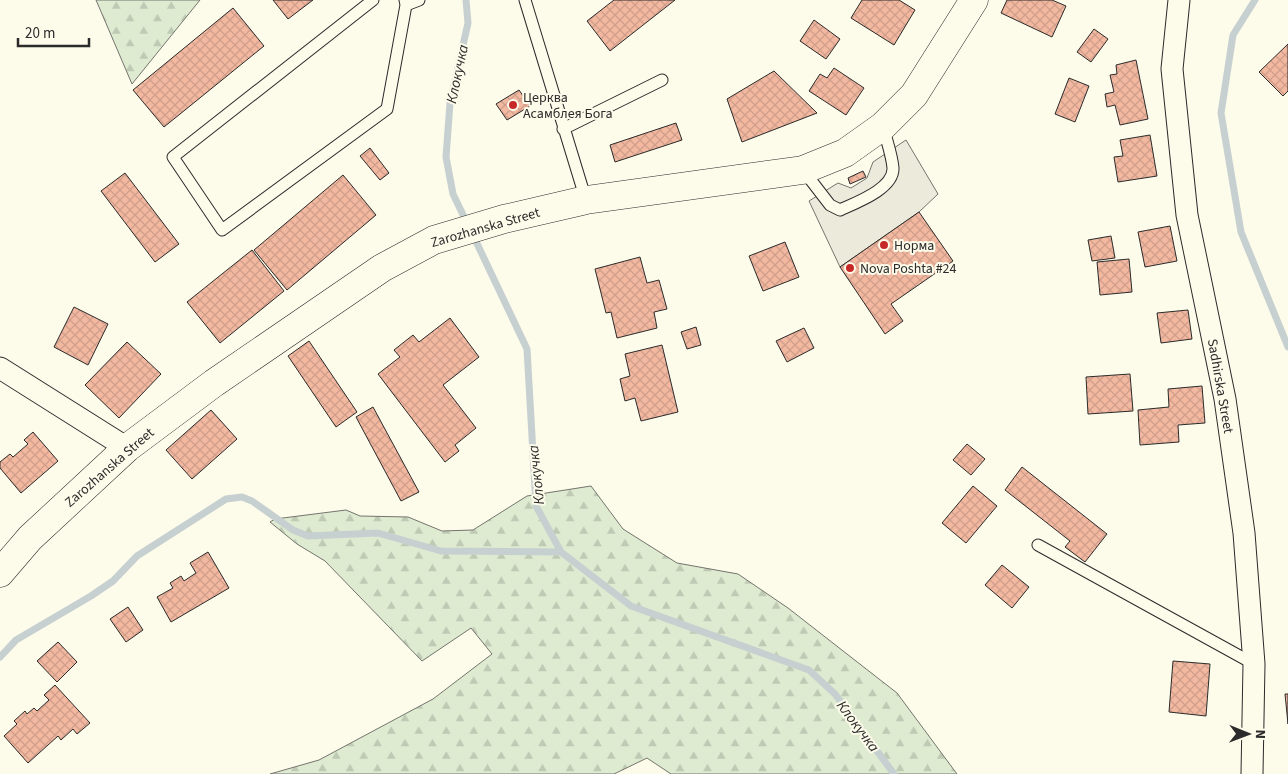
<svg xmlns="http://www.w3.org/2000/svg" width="1288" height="774" font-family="'Source Sans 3',sans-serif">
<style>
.forest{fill:url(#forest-firs);stroke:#74746e}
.parking{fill:#eceadb;stroke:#74746e}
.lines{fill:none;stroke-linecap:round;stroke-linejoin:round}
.stream{stroke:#c7d0d0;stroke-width:7}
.building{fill:url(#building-cross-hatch);stroke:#2b2b2b}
.lane-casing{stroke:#2b2b2b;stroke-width:13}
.street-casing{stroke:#2b2b2b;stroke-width:23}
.secondary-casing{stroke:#2b2b2b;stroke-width:29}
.lane{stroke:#fdfbea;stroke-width:11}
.street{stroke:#fdfbea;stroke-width:21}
.secondary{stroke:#fdfbea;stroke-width:28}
.poi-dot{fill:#c62828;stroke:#fdfbea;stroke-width:2}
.labels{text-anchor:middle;stroke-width:4;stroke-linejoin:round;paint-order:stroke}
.poi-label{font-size:14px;fill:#2b2b2b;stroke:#fdfbea;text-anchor:start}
.street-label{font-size:14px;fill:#2b2b2b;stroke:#fdfbea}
.water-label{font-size:15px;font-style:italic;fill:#2b2b2b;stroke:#fdfbea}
</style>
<defs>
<pattern id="forest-firs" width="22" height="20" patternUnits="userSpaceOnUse" patternTransform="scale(1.25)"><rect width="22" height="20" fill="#deebd1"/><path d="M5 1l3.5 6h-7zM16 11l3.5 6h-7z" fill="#bfcab4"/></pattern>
<pattern id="building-cross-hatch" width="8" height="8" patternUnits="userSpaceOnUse" patternTransform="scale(1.25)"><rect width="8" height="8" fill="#f2b8a0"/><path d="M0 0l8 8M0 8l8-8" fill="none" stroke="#d09e8a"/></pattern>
</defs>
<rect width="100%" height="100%" fill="#fdfbea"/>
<path class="forest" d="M96,0h104l-68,84z
M591,486l32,43 54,34 61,11 50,34 109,85 60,81h-286l-24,-16 -33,16h-344l49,-14 114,-61 59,-45 -21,-26 -49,33 -97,-100 -28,-17 -27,-22 5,-3 71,-9 14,6 48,1 34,14 31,-1 54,-34z"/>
<path class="parking" d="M906,140l32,54 -19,18 -79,55 -31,-66 29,-18 13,5 16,-10 6,-16z"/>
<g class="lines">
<path class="stream" d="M466,0l2,23 -18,80 -4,54 7,37 14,29
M1255,0l-22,35 -12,78 20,119 47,115
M472,233l55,116 9,157 25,46 70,54 178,64 26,24 59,80
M0,657l16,-17 75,-44 22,-15 24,-25 89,-57 16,-2 10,4 41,29 15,6 70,-3 63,18 120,1"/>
</g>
<path class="building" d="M273,0h40l-25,19z
M614,0h61l-65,51 -23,-30z
M862,0h37l16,10 -21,35 -43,-27z
M1007,0h45l14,6 -14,31 -51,-24z
M233,8l31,38 -100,81 -31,-37z
M814,20l26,19 -14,20 -26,-18z
M1094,29l14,10 -17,23 -14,-10z
M1288,44v47l-5,5 -24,-24z
M1136,60l12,59 -28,6 -5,-20 -8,2 -2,-13 9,-2 -4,-17 7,-1 -1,-9z
M834,68l30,20 -18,27 -37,-24 11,-17 7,4z
M774,71l43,42 -75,29 -15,-43z
M1069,78l20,8 -14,36 -20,-8z
M519,90l11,16 -23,14 -11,-16z
M676,123l6,17 -67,22 -5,-17z
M1150,135l7,41 -39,6 -4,-25 9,-1 -3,-16z
M370,148l19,25 -9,7 -20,-24z
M863,171l3,6 -16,7 -2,-6z
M125,173l54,71 -24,18 -54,-71z
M343,175l33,40 -89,75 -33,-40z
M919,212l34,49 -62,43 12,17 -18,13 -45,-67z
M1170,226l7,35 -32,6 -7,-35z
M1111,236l4,22 -23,3 -4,-21z
M785,242l14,35 -36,14 -14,-35z
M252,250l32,41 -64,52 -33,-41z
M640,257l7,26 12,-3 8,29 -13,3 3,16 -40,10 -6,-26 -5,1 -11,-44z
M1129,259l3,33 -32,3 -3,-33z
M74,307l34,17 -20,41 -34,-18z
M1188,310l4,29 -31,4 -4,-30z
M450,318l29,39 -36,28 33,43 -21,17 4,6 -14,11 -67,-88 22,-17 -6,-7 19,-15 6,7z
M696,327l5,18 -14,4 -6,-17z
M804,328l10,20 -27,14 -11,-21z
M309,341l48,71 -21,15 -48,-71z
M127,342l34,32 -42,44 -34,-33z
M662,345l16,67 -37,9 -6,-23 -10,3 -5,-22 10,-3 -5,-22z
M1130,374l3,37 -45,3 -2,-37z
M1202,386l3,37 -27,2 1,17 -39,3 -2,-35 31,-3 -1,-18z
M373,407l46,85 -18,9 -45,-84z
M211,410l26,29 -45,40 -26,-29z
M33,432l25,29 -37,32 -21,-25v-6l10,-8 3,3 15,-13 -4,-4z
M967,444l18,15 -14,16 -18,-15z
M1022,467l85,67 -22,28 -20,-15 5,-6 -65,-51z
M973,486l24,20 -31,37 -24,-20z
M208,552l21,36 -58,34 -14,-25 16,-9 -3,-5 11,-7 3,5 12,-8 -6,-10z
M1002,565l27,22 -17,21 -27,-23z
M128,607l15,23 -17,12 -16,-23z
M58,642l19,20 -20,20 -20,-21z
M1173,661l37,3 -4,52 -37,-4z
M55,685l35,38 -13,11 -4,-5 -12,11 -3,-4 -30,27 -24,-27 13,-12 -3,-3 11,-10 2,3 7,-6 3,3 12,-11 -5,-5z
M1285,694h3v30z"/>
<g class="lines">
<defs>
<path id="lane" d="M373,0l-200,157 49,73 165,-121 19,-104
M405,0l1,5 13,-5
M525,0l61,200
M563,129l99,-49
M803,170l27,35 10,5c15,-7 54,-21 53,-42 -1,-13 -7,-29 -10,-42
M1038,545l216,119"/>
<path id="street" d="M1179,0l-7,69 15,146 38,184 19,134 10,131 -2,110
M0,368l127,80"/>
<path id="secondary" d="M0,573l30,-35 97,-90 87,-65 168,-115 52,-28 70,-21 82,-19 217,-30 42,-17 38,-27 31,-31 60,-95"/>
</defs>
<use href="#lane" class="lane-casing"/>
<use href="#street" class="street-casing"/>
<use href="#secondary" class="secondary-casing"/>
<use href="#lane" class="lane"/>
<use href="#street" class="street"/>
<use href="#secondary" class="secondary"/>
</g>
<g class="poi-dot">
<circle cx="513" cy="105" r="5"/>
<circle cx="884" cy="245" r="5"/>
<circle cx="850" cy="268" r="5"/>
</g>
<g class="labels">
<g class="poi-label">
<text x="523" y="102">Церква<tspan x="523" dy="16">Асамблея Бога</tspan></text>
<text x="894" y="250">Норма</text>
<text x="860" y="273">Nova Poshta #24</text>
</g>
<g class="street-label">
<text transform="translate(485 227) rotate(-16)" y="5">Zarozhanska Street</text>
<text transform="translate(1221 386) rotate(80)" y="5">Sadhirska Street</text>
<text transform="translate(109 467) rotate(-41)" y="5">Zarozhanska Street</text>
</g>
<g class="water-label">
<text transform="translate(457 74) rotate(-78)" y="5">Клокучка</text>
<text transform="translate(536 475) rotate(-96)" y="5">Клокучка</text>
<text transform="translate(858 726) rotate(53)" y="5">Клокучка</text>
</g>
</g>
<g transform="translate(1248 734) rotate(91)" stroke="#fdfbea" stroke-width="4" paint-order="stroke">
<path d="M0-4L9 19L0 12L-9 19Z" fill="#2b2b2b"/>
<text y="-8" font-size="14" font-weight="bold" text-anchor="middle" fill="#2b2b2b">N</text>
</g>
<path d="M18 38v8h71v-8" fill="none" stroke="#2b2b2b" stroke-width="2.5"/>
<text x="25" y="38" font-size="15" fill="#2b2b2b" stroke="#fdfbea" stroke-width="4" paint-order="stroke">20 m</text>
</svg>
